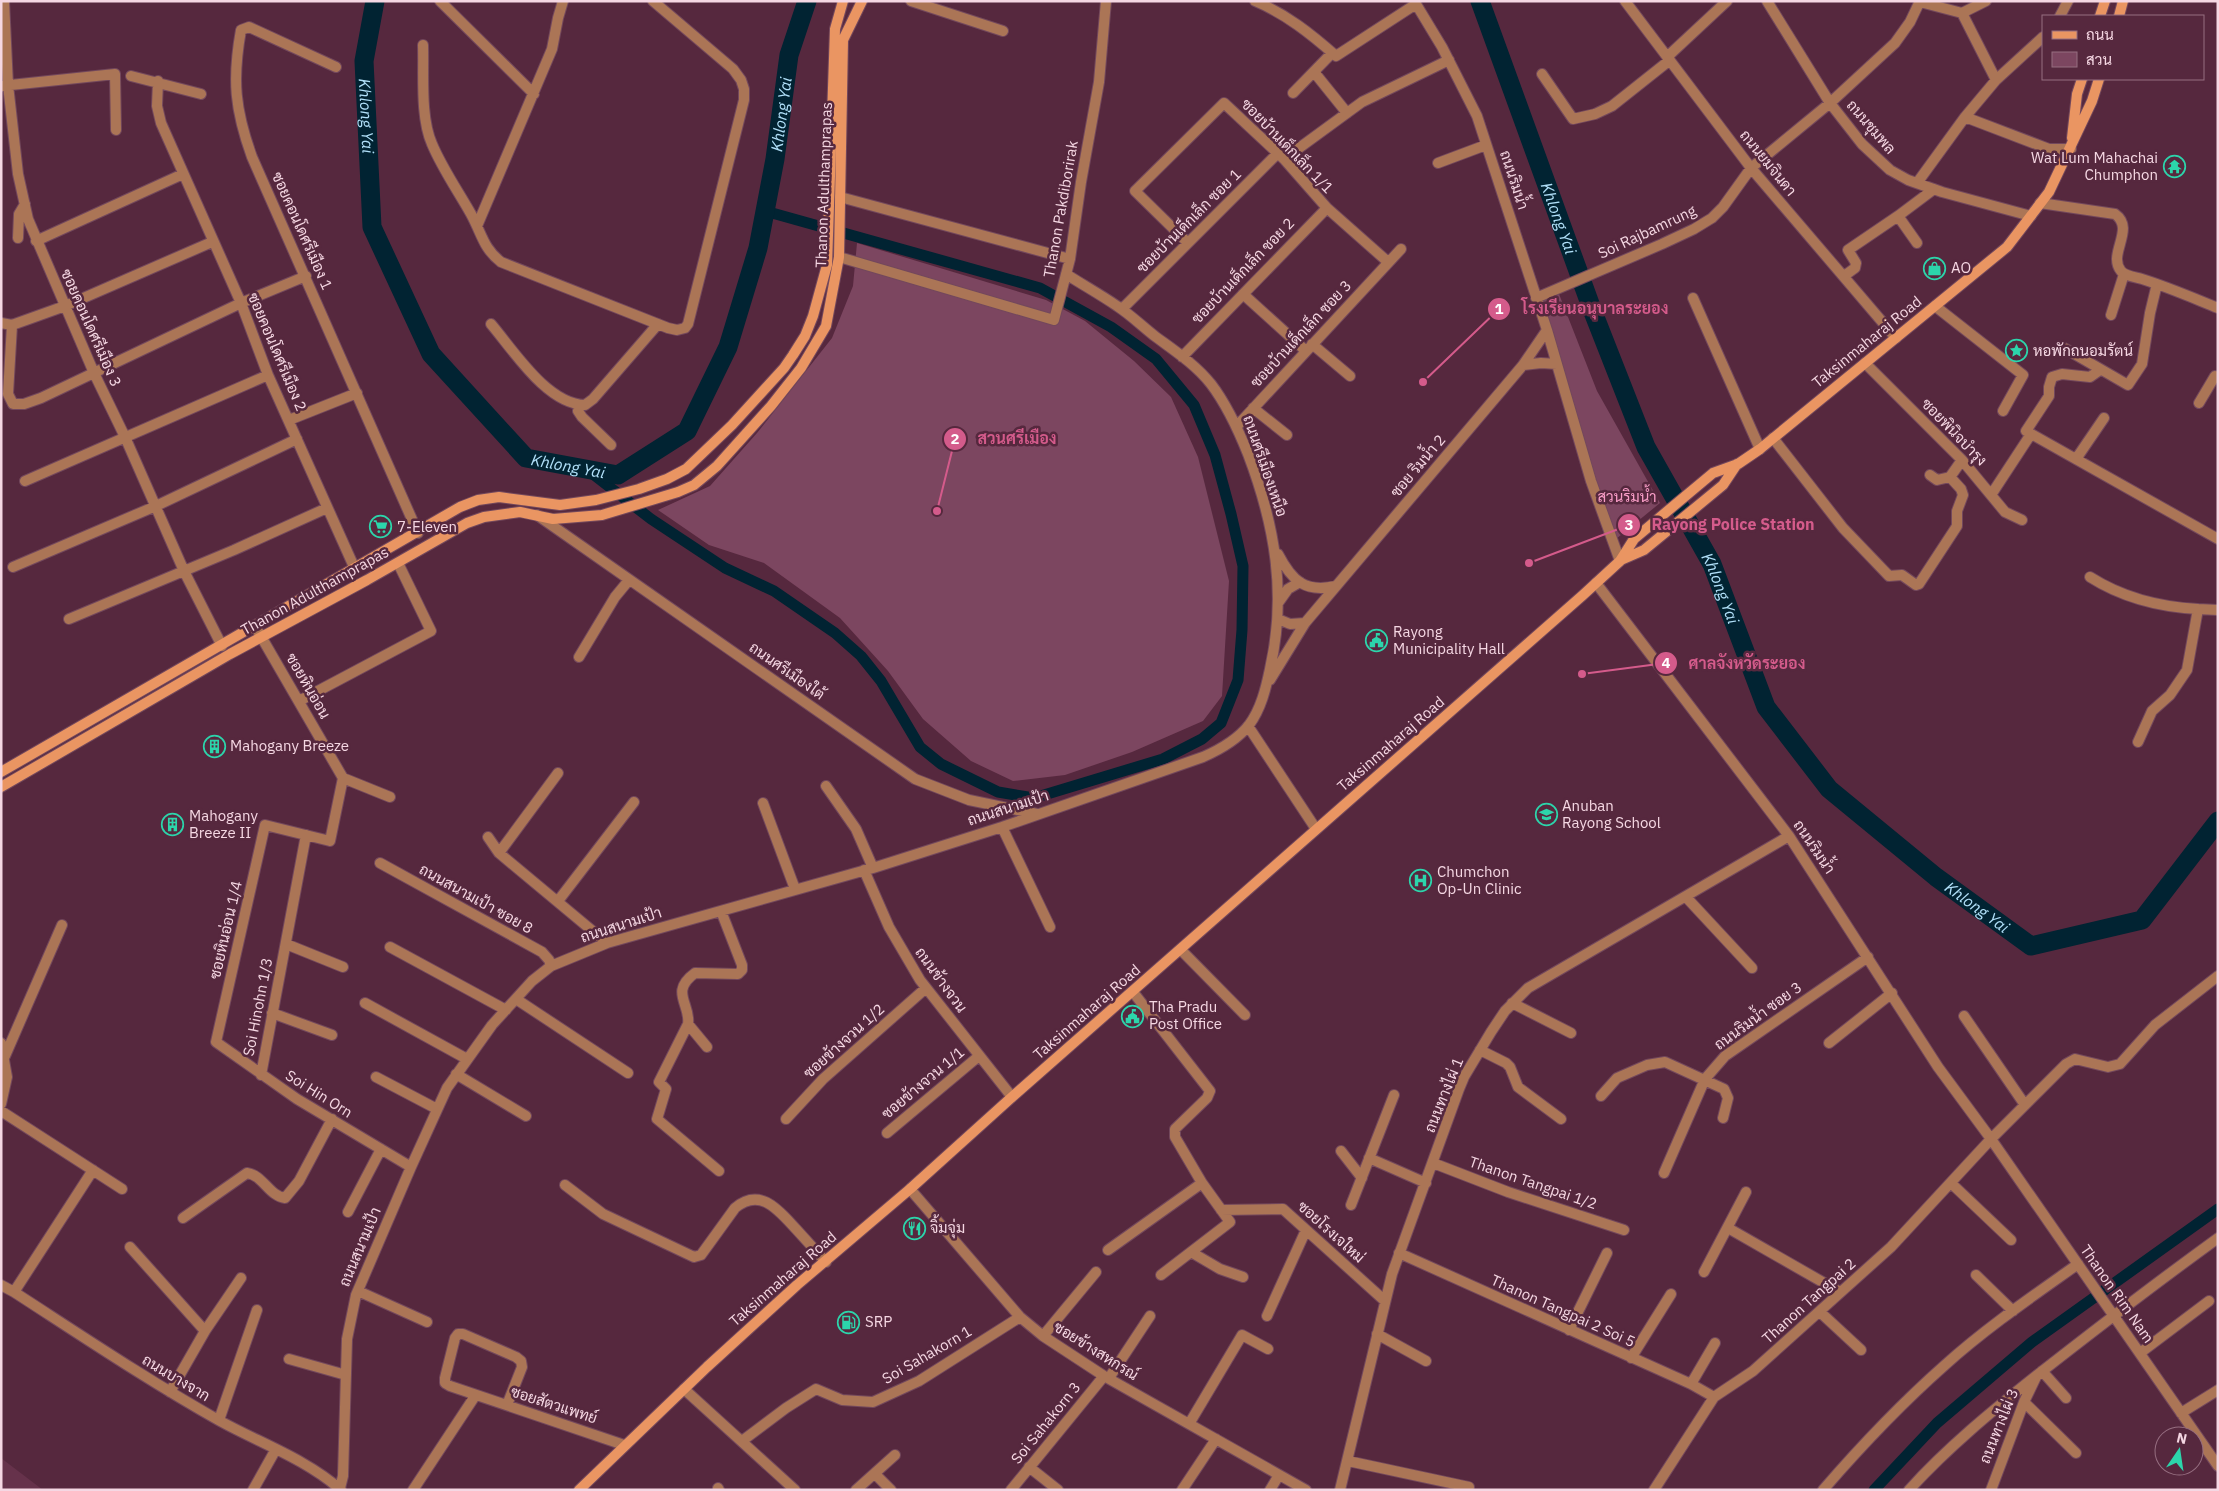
<svg xmlns="http://www.w3.org/2000/svg" width="2219" height="1491" font-family="'IBM Plex Sans',Sarabun,sans-serif">
<style>
.built{fill:#66324b}
.green{fill:#7c4660}
.lines{fill:none;stroke-linecap:round;stroke-linejoin:round}
.canal{stroke:#012332;stroke-width:11}
.river{stroke:#012332;stroke-width:19}
.street-casing{stroke:#73485c;stroke-width:12}
.secondary-casing{stroke:#73485c;stroke-width:12}
.street{stroke:#ab7556;stroke-width:10}
.secondary{stroke:#ea9562;stroke-width:10}
.labels{text-anchor:middle;stroke-width:5;stroke-linejoin:round;paint-order:stroke}
.street-label{font-size:15px;fill:#f5d7e3;stroke:#56283e}
.poi-label{font-size:15px;fill:#f5d7e3;stroke:#56283e;text-anchor:start}
.park-label{font-size:15px;fill:#fa9ec8;stroke:#56283e}
.water-label{font-size:16px;font-style:italic;fill:#b1e0f9;stroke:#56283e}
.leader{fill:none;stroke:#d45b8b;stroke-width:2}
.callout-dot{fill:#d45b8b;stroke:#56283e;stroke-width:2}
.mark-label{font-size:15px;text-anchor:middle;font-weight:bold;fill:#fff}
.callout-label{font-size:16px;text-anchor:middle;font-weight:bold;fill:#d45b8b;stroke:#56283e;stroke-width:5;stroke-linejoin:round;paint-order:stroke}
</style>
<rect width="100%" height="100%" fill="#56283e"/>
<path class="built" d="M1,1458l42,32h-42z"/>
<path class="green" d="M857,243l189,57 39,21 49,40 37,36 27,60 31,124 -7,115 -19,25 -71,31 -67,23 -52,6 -42,-20 -48,-42 -35,-48 -48,-53 -76,-55 -55,-18 -51,-35 52,-24 47,-53 75,-95 21,-52z
M1559,294l38,97 63,112 -44,36 -24,-65 -51,-174z"/>
<g class="lines">
<path class="canal" d="M585,468l66,51 74,49 49,23 61,42 26,23 20,25 39,66 21,17 57,28 36,6 129,-39 39,-20 19,-16 17,-43 4,-50 1,-64 -12,-52 -16,-59 -21,-50 -38,-46 -45,-32 -71,-39 -275,-77
M1874,1490l63,-67 95,-81 186,-133"/>
<g class="river">
<path id="s1" d="M375,1l-11,60 8,166 59,127 95,104 92,17 69,-44 41,-84 30,-99 17,-89 14,-104 18,-54"/>
<path id="s2" d="M1480,1l113,311 53,135 66,117 54,143 63,82 107,88 95,69 111,-26 76,-99"/>
</g>
<defs>
<path id="street" d="M4,1l4,84 10,89 10,45 66,154 31,64 59,134 38,75
M440,1l94,93
M911,1l92,30
M1255,1c31,13 56,33 81,55l80,-52 26,43 35,69 70,214 44,151 29,80
M1625,1l126,167 145,170
M1767,1l63,102 32,41 28,26 18,10 34,12 89,24
M1920,2l42,11 24,-12
M1962,13l34,67
M2060,16l8,-15
M423,45c1,29 -3,72 9,99 10,24 26,47 39,70 11,20 12,34 30,48l167,66 9,2 8,-2 3,-4 56,-224v-11l-3,-9 -8,-11 -80,-68
M1667,57l60,-56
M336,67l-87,-40 -8,3c-9,50 -6,80 11,127l166,376
M1314,72l33,41
M1542,74l31,45 22,-5 17,-8 58,-46
M131,76l70,18
M158,81l-1,25 4,17 80,180 27,72 87,194
M1,86l114,-12 1,56
M1293,93l39,-40
M1965,117l84,32h22
M1284,159l78,-57 87,-42
M1438,163l48,-18
M1917,183l48,-66 31,-37 47,-43
M840,197l230,62
M2040,203l75,11c21,15 -8,40 6,57 4,5 14,6 21,8 26,8 51,19 76,29
M1898,216l19,27
M477,226l75,-177 6,-31 5,-17
M18,238l1,-24 6,-10
M36,241l147,-67
M1188,243l-53,-52 89,-88 60,56 43,49 61,54
M839,257l215,63 16,-61 11,-77 18,-100 7,-81
M1844,276l11,-8 1,-5 -8,-13 50,-34 36,-27
M1243,294l63,57
M1536,298l126,-54 32,-15 18,-11 11,-11 28,-39 79,-65 65,-60 15,-21 10,-21
M1693,298l67,151
M1935,306l88,69 -20,36
M1122,309l156,-156
M2111,315l13,-41
M1,323l11,2 53,-19 147,-64
M491,324c23,27 56,80 94,81l8,-6 65,-75
M12,325l-4,69 5,10h11l17,-6 200,-95 65,-27
M1312,344l38,32
M2064,348l64,37 14,-21 8,-51 7,-29
M1182,357l145,-149
M1865,363l97,97 43,52 17,8
M1523,365l18,-2 16,1
M2100,370l-10,7 -28,-3 -10,3 -3,10v9l-23,35 192,108
M2199,403l16,-27 3,1
M580,405l-2,6 4,6 29,28
M1253,408l34,27
M289,420l68,-27
M1237,426l164,-177
M1773,438l70,90 46,48 13,-1 14,10 3,-1 38,-58v-15l6,-16 -2,-6 -11,-12 12,-17
M2076,459l28,-41
M1930,475l7,5 13,-3
M25,481l243,-106
M1991,495l40,-61
M537,515l378,264 54,21 68,14
M1278,554c14,27 27,39 58,32
M13,567l143,-61 141,-67
M2090,577c33,21 70,30 108,32
M1596,583l193,253 149,231 53,72 227,327
M1278,603l10,-14 12,-7
M69,619l165,-69 93,-42
M1278,619l12,5 15,-1
M255,626l88,152 -13,63 -65,-16 -49,217 81,57 114,68
M579,657l36,-60 14,-17
M1270,680l35,-57 218,-258 24,-35
M299,701l132,-70 -33,-68
M1248,726l68,103
M2138,742l14,-31 18,-16 17,-25 11,-61 20,1
M343,778l47,19
M826,786l30,43 17,39
M763,803l32,86
M1002,827l48,100
M488,837l11,16 108,90
M499,853l59,-80
M380,863l162,89 7,8 2,6
M864,870l25,57 31,53 92,117
M1686,897l66,71
M558,901l76,-99
M286,944l57,23
M390,947l116,63
M1181,950l64,65
M1133,992l77,99 -3,7 -32,31v8l27,46 28,39 -69,53
M516,999l112,74
M365,1003l102,56
M1512,1003l59,30
M272,1013l60,22
M1964,1016l61,89
M688,1024l19,23
M1,1043l6,34 -6,27
M1829,1043l63,-50
M1480,1050l26,13 4,4 8,20 43,32
M5,1056l57,-131
M456,1074l70,42
M261,1075l45,-240
M376,1077l61,32
M1601,1096l16,-18 30,-13 18,-3 59,27 4,9 -5,20
M1,1111l121,78
M786,1119l37,-40 103,-91
M887,1133l92,-77
M1341,1151l21,27
M1369,1158l57,25
M1433,1163l75,29 116,38
M719,1171l-62,-52 9,-30 -7,-7 29,-58c3,-20 -19,-32 7,-51l43,1 4,-4v-5l-21,-54
M1664,1173l41,-94 20,-23 143,-99
M1951,1183l60,57
M565,1185l38,29 91,43 7,-2 34,-47c26,-22 45,4 61,21 10,11 20,22 30,33
M910,1189l110,128 23,19 61,40 202,114
M1351,1205l43,-110
M1221,1210l62,-1 102,92
M348,1212l33,-63
M183,1218l64,-45c16,2 22,23 38,25l14,-17 33,-62
M1728,1228l112,64
M130,1247l75,84
M1108,1250l94,-67
M1191,1252l29,17 23,8
M1399,1253l292,131 23,13
M1704,1272l42,-80
M1976,1275l37,36
M1,1285l13,7c68,44 135,89 206,129 40,22 86,38 121,69
M358,1291l69,31
M14,1292l79,-122
M1820,1312l41,38
M1267,1316l39,-86
M1569,1330l38,-77
M1377,1334l49,27
M1043,1336l53,-64
M2140,1353l69,-52
M1631,1358l40,-64
M289,1359l57,16
M2042,1371l24,27
M1109,1378l41,-62
M1691,1384l24,-41
M684,1389l111,101
M170,1392l35,-61 36,-53
M2024,1402l52,51
M507,1405l15,-38 -1,-6 -5,-4 -53,-23h-5l-3,4 -10,40v5l5,3 174,59
M2181,1413l37,-23
M219,1420l38,-110
M1189,1424l53,-89 26,14
M742,1441l44,-33 30,-19 26,11 31,2 46,-21 101,-64
M1348,1461l121,26
M1029,1467l29,23
M875,1474l16,16
M340,1488l3,-12 4,-137 9,-44 55,-128 36,-79 45,-63 40,-44 19,-15 56,-23 266,-75 129,-41 201,-70c16,-7 34,-17 46,-32 12,-16 17,-37 21,-56 17,-75 5,-144 -22,-215 -10,-25 -21,-49 -37,-70 -15,-19 -36,-33 -55,-47 -13,-10 -25,-22 -39,-31 -16,-11 -34,-21 -51,-32
M718,1488l1,2
M253,1490l23,-41
M413,1490l62,-94
M856,1490l39,-35
M1011,1490l93,-114
M1182,1490l34,-51
M1270,1490l9,-15
M1340,1490l52,-216 67,-185 5,-12 27,-45 14,-21 23,-23 261,-152
M1654,1490l60,-93 39,-26 138,-124 100,-108 75,-75 9,-5 33,8 12,-3 35,-39 63,-49
M1823,1490c38,-44 79,-87 122,-125 41,-37 88,-69 133,-101
M1909,1490c38,-42 83,-79 127,-114 60,-47 120,-93 182,-138
M1991,1490l33,-88 12,-25"/>
<path id="secondary" d="M2100,16l5,-15
M2119,16l4,-15
M2072,138l5,-44 5,-15
M1621,560l23,-10 79,-65 14,-21
M1,772l459,-265 18,-7 21,-3 61,8 36,-5 43,-11 28,-10 19,-10 46,-44 52,-57 9,-13 12,-19 8,-20 14,-51 8,-236 8,-28
M1,787l229,-133 137,-74 100,-57 17,-6 36,-5 33,7 49,-4 76,-23 16,-7 23,-19 54,-60 30,-38 25,-42 13,-69 4,-217 19,-39
M579,1490l128,-123 90,-82 113,-96 102,-92 571,-502 37,-34 14,-22 79,-66 25,-9 22,-15 247,-202 42,-55 43,-91 7,-22"/>
</defs>
<use href="#street" class="street-casing"/>
<use href="#secondary" class="secondary-casing"/>
<use href="#street" class="street"/>
<use href="#secondary" class="secondary"/>
</g>
<defs>
<symbol id="temple-ring" viewBox="-11 -11 22 22"><circle r="9.5" fill="#56283e" stroke="#2cd5ab" stroke-width="1.5"/><path d="M0-6L5-2H3V0L6.5 2.5H4V6H1.5V3h-3V6H-4V2.5H-6.5L-3 0V-2H-5Z" fill="#2cd5ab"/></symbol>
<symbol id="shop-ring" viewBox="-11 -11 22 22"><circle r="9.5" fill="#56283e" stroke="#2cd5ab" stroke-width="1.5"/><path d="M-5-2.5h2.3a2.7 3.5 0 0 1 5.4 0H5L5.5 6h-11ZM-1.5-2.5h3a1.5 2.3 0 0 0-3 0Z" fill="#2cd5ab"/></symbol>
<symbol id="sight-ring" viewBox="-11 -11 22 22"><circle r="9.5" fill="#56283e" stroke="#2cd5ab" stroke-width="1.5"/><path d="M0-6L1.8-2.2L6-1.7L2.9 1.2L3.7 5.4L0 3.3L-3.7 5.4L-2.9 1.2L-6-1.7L-1.8-2.2Z" fill="#2cd5ab"/></symbol>
<symbol id="supermarket-ring" viewBox="-11 -11 22 22"><circle r="9.5" fill="#56283e" stroke="#2cd5ab" stroke-width="1.5"/><path d="M-6-5.5h2.5l.6 2H6L4.5 2H-2.5L-4.4-4H-6ZM-1.5 3.2a1.3 1.3 0 1 0 .1 0ZM3 3.2a1.3 1.3 0 1 0 .1 0Z" fill="#2cd5ab"/></symbol>
<symbol id="civic-ring" viewBox="-11 -11 22 22"><circle r="9.5" fill="#56283e" stroke="#2cd5ab" stroke-width="1.5"/><path d="M-.6-6.5H3V-4.5H.6V-3L4-1V1h2V6H-6V1h2V-1L-.6-3ZM-1.2 2.5V6h2.4V2.5Z" fill="#2cd5ab"/></symbol>
<symbol id="building-ring" viewBox="-11 -11 22 22"><circle r="9.5" fill="#56283e" stroke="#2cd5ab" stroke-width="1.5"/><path d="M-4-6H4V6H1V3H-1V6H-4ZM-2.5-4.3h1.7v1.8h-1.7ZM.8-4.3h1.7v1.8H.8ZM-2.5-1h1.7V.8h-1.7ZM.8-1h1.7V.8H.8Z" fill="#2cd5ab"/></symbol>
<symbol id="school-ring" viewBox="-11 -11 22 22"><circle r="9.5" fill="#56283e" stroke="#2cd5ab" stroke-width="1.5"/><path d="M0-5L7-2L0 1L-7-2ZM-4 1L0 2.5L4 1V4Q0 6-4 4Z" fill="#2cd5ab"/></symbol>
<symbol id="hospital-ring" viewBox="-11 -11 22 22"><circle r="9.5" fill="#56283e" stroke="#2cd5ab" stroke-width="1.5"/><path d="M-5-5h3v3.5h4V-5h3V5h-3V1.5h-4V5h-3Z" fill="#2cd5ab"/></symbol>
<symbol id="restaurant-ring" viewBox="-11 -11 22 22"><circle r="9.5" fill="#56283e" stroke="#2cd5ab" stroke-width="1.5"/><path d="M-5-6h1v4h1v-4h1v4h1v-4h1v5L-1.5 .5V6h-2V.5L-5-1ZM5-6V6H3V1.5H1.5Q1.5-4 5-6Z" fill="#2cd5ab"/></symbol>
<symbol id="fuel-ring" viewBox="-11 -11 22 22"><circle r="9.5" fill="#56283e" stroke="#2cd5ab" stroke-width="1.5"/><path d="M-5.5-6h7V0h2V4h1.3V-2.5L3-4.5l.8-.8L6-3V5H2.5V1h-1V6h-7ZM-4.2-4.7v3.2H.2V-4.7Z" fill="#2cd5ab"/></symbol>
</defs>
<g fill-rule="evenodd">
<use href="#temple-ring" x="2162" y="154" width="25" height="25"/>
<use href="#shop-ring" x="1922" y="256" width="25" height="25"/>
<use href="#sight-ring" x="2004" y="338" width="25" height="25"/>
<use href="#supermarket-ring" x="368" y="514" width="25" height="25"/>
<use href="#civic-ring" x="1364" y="628" width="25" height="25"/>
<use href="#building-ring" x="202" y="734" width="25" height="25"/>
<use href="#school-ring" x="1534" y="802" width="25" height="25"/>
<use href="#building-ring" x="160" y="812" width="25" height="25"/>
<use href="#hospital-ring" x="1408" y="868" width="25" height="25"/>
<use href="#civic-ring" x="1120" y="1004" width="25" height="25"/>
<use href="#restaurant-ring" x="902" y="1216" width="25" height="25"/>
<use href="#fuel-ring" x="836" y="1310" width="25" height="25"/>
</g>
<g class="labels">
<g class="street-label">
<text transform="translate(1871 127) rotate(49)" y="5">ถนนชุมพล</text>
<text transform="translate(1287 146) rotate(46)" y="5">ซอยบ้านเด็กเล็ก 1/1</text>
<text transform="translate(1768 163) rotate(51)" y="5">ถนนยมจินดา</text>
<text transform="translate(1514 180) rotate(72)" y="5">ถนนริมน้ำ</text>
<text transform="translate(824 185) rotate(-88)" y="5">Thanon Adulthamprapas</text>
<text transform="translate(1061 209) rotate(-80)" y="5">Thanon Pakdiborirak</text>
<text transform="translate(1189 221) rotate(-45)" y="5">ซอยบ้านเด็กเล็ก ซอย 1</text>
<text transform="translate(302 231) rotate(66)" y="5">ซอยคอนโดศรีเมือง 1</text>
<text transform="translate(1647 232) rotate(-25)" y="5">Soi Rajbamrung</text>
<text transform="translate(1243 271) rotate(-46)" y="5">ซอยบ้านเด็กเล็ก ซอย 2</text>
<text transform="translate(91 328) rotate(66)" y="5">ซอยคอนโดศรีเมือง 3</text>
<text transform="translate(1301 334) rotate(-47)" y="5">ซอยบ้านเด็กเล็ก ซอย 3</text>
<text transform="translate(1867 342) rotate(-39)" y="5">Taksinmaharaj Road</text>
<text transform="translate(277 352) rotate(67)" y="5">ซอยคอนโดศรีเมือง 2</text>
<text transform="translate(1954 432) rotate(46)" y="5">ซอยพินิจบำรุง</text>
<text transform="translate(1265 466) rotate(71)" y="5">ถนนศรีเมืองเหนือ</text>
<text transform="translate(1418 466) rotate(-50)" y="5">ซอย ริมน้ำ 2</text>
<text transform="translate(315 591) rotate(-29)" y="5">Thanon Adulthamprapas</text>
<text transform="translate(787 671) rotate(35)" y="5">ถนนศรีเมืองใต้</text>
<text transform="translate(308 686) rotate(60)" y="5">ซอยหินอ่อน</text>
<text transform="translate(1391 744) rotate(-41)" y="5">Taksinmaharaj Road</text>
<text transform="translate(1008 808) rotate(-18)" y="5">ถนนสนามเป้า</text>
<text transform="translate(1814 847) rotate(56)" y="5">ถนนริมน้ำ</text>
<text transform="translate(476 899) rotate(29)" y="5">ถนนสนามเป้า ซอย 8</text>
<text transform="translate(621 925) rotate(-18)" y="5">ถนนสนามเป้า</text>
<text transform="translate(226 930) rotate(-77)" y="5">ซอยหินอ่อน 1/4</text>
<text transform="translate(941 980) rotate(54)" y="5">ถนนข้างจวน</text>
<text transform="translate(258 1007) rotate(-79)" y="5">Soi Hinohn 1/3</text>
<text transform="translate(1087 1012) rotate(-41)" y="5">Taksinmaharaj Road</text>
<text transform="translate(1758 1016) rotate(-36)" y="5">ถนนริมน้ำ ซอย 3</text>
<text transform="translate(844 1041) rotate(-42)" y="5">ซอยข้างจวน 1/2</text>
<text transform="translate(923 1083) rotate(-40)" y="5">ซอยข้างจวน 1/1</text>
<text transform="translate(319 1094) rotate(32)" y="5">Soi Hin Orn</text>
<text transform="translate(1444 1095) rotate(-68)" y="5">ถนนทางไผ่ 1</text>
<text transform="translate(1533 1183) rotate(19)" y="5">Thanon Tangpai 1/2</text>
<text transform="translate(1331 1232) rotate(42)" y="5">ซอยโรงเจใหม่</text>
<text transform="translate(360 1247) rotate(-67)" y="5">ถนนสนามเป้า</text>
<text transform="translate(783 1279) rotate(-41)" y="5">Taksinmaharaj Road</text>
<text transform="translate(2117 1294) rotate(55)" y="5">Thanon Rim Nam</text>
<text transform="translate(1809 1301) rotate(-42)" y="5">Thanon Tangpai 2</text>
<text transform="translate(1563 1311) rotate(24)" y="5">Thanon Tangpai 2 Soi 5</text>
<text transform="translate(1096 1351) rotate(32)" y="5">ซอยข้างสหกรณ์</text>
<text transform="translate(927 1355) rotate(-30)" y="5">Soi Sahakorn 1</text>
<text transform="translate(176 1378) rotate(31)" y="5">ถนนบางจาก</text>
<text transform="translate(554 1405) rotate(18)" y="5">ซอยสัตวแพทย์</text>
<text transform="translate(1046 1423) rotate(-51)" y="5">Soi Sahakorn 3</text>
<text transform="translate(1999 1426) rotate(-68)" y="5">ถนนทางไผ่ 3</text>
</g>
<g class="poi-label">
<text x="2158" y="163" text-anchor="end">Wat Lum Mahachai<tspan x="2158" dy="17">Chumphon</tspan></text>
<text x="1951" y="273">AO</text>
<text x="2033" y="356">หอพักถนอมรัตน์</text>
<text x="397" y="532">7-Eleven</text>
<text x="1393" y="637">Rayong<tspan x="1393" dy="17">Municipality Hall</tspan></text>
<text x="230" y="751">Mahogany Breeze</text>
<text x="1562" y="811">Anuban<tspan x="1562" dy="17">Rayong School</tspan></text>
<text x="189" y="821">Mahogany<tspan x="189" dy="17">Breeze II</tspan></text>
<text x="1437" y="877">Chumchon<tspan x="1437" dy="17">Op-Un Clinic</tspan></text>
<text x="1149" y="1012">Tha Pradu<tspan x="1149" dy="17">Post Office</tspan></text>
<text x="930" y="1233">จิ้มจุ่ม</text>
<text x="865" y="1327">SRP</text>
</g>
<g class="park-label">
<text x="1627" y="502">สวนริมน้ำ</text>
</g>
<g class="water-label">
<text dy="6" stroke="none"><textPath href="#s1" startOffset="1016">Khlong Yai</textPath></text>
<text dy="6" stroke="none"><textPath href="#s1" startOffset="116">Khlong Yai</textPath></text>
<text dy="6" stroke="none"><textPath href="#s2" startOffset="231">Khlong Yai</textPath></text>
<text dy="6" stroke="none"><textPath href="#s1" startOffset="551">Khlong Yai</textPath></text>
<text dy="6" stroke="none"><textPath href="#s2" startOffset="636">Khlong Yai</textPath></text>
<text dy="6" stroke="none"><textPath href="#s2" startOffset="1056">Khlong Yai</textPath></text>
</g>
</g>
<path class="leader" d="M1423 382L1499 309M937 511L955 439M1529 563L1629 525M1582 674L1666 663"/>
<g class="callout-dot">
<circle cx="1423" cy="382" r="5"/>
<circle cx="937" cy="511" r="5"/>
<circle cx="1529" cy="563" r="5"/>
<circle cx="1582" cy="674" r="5"/>
<circle cx="1499" cy="309" r="12"/>
<circle cx="955" cy="439" r="12"/>
<circle cx="1629" cy="525" r="12"/>
<circle cx="1666" cy="663" r="12"/>
</g>
<g class="mark-label">
<text x="1499" y="314">1</text>
<text x="955" y="444">2</text>
<text x="1629" y="530">3</text>
<text x="1666" y="668">4</text>
</g>
<g class="callout-label">
<text x="1595" y="314">โรงเรียนอนุบาลระยอง</text>
<text x="1017" y="444">สวนศรีเมือง</text>
<text x="1733" y="530">Rayong Police Station</text>
<text x="1747" y="669">ศาลจังหวัดระยอง</text>
</g>
<rect width="2219" height="1491" fill="none" stroke="#f5d7e3" stroke-width="5"/>
<rect x="2042" y="15" width="162" height="65" fill="#56283e" stroke="#966e80"/>
<rect x="2052" y="31" width="25" height="8" fill="#ea9562" stroke="#966e80"/>
<text x="2086" y="40" font-size="15" fill="#f5d7e3">ถนน</text>
<rect x="2052" y="52" width="25" height="15" fill="#7c4660" stroke="#966e80"/>
<text x="2086" y="65" font-size="15" fill="#f5d7e3">สวน</text>
<g transform="translate(2179 1451) rotate(13)"><circle r="24" fill="#56283e" stroke="#966e80"/>
<path d="M0-4L9 19L0 12L-9 19Z" fill="#2cd5ab"/>
<text y="-8" font-size="14" font-weight="bold" text-anchor="middle" fill="#f5d7e3">N</text>
</g>
</svg>
